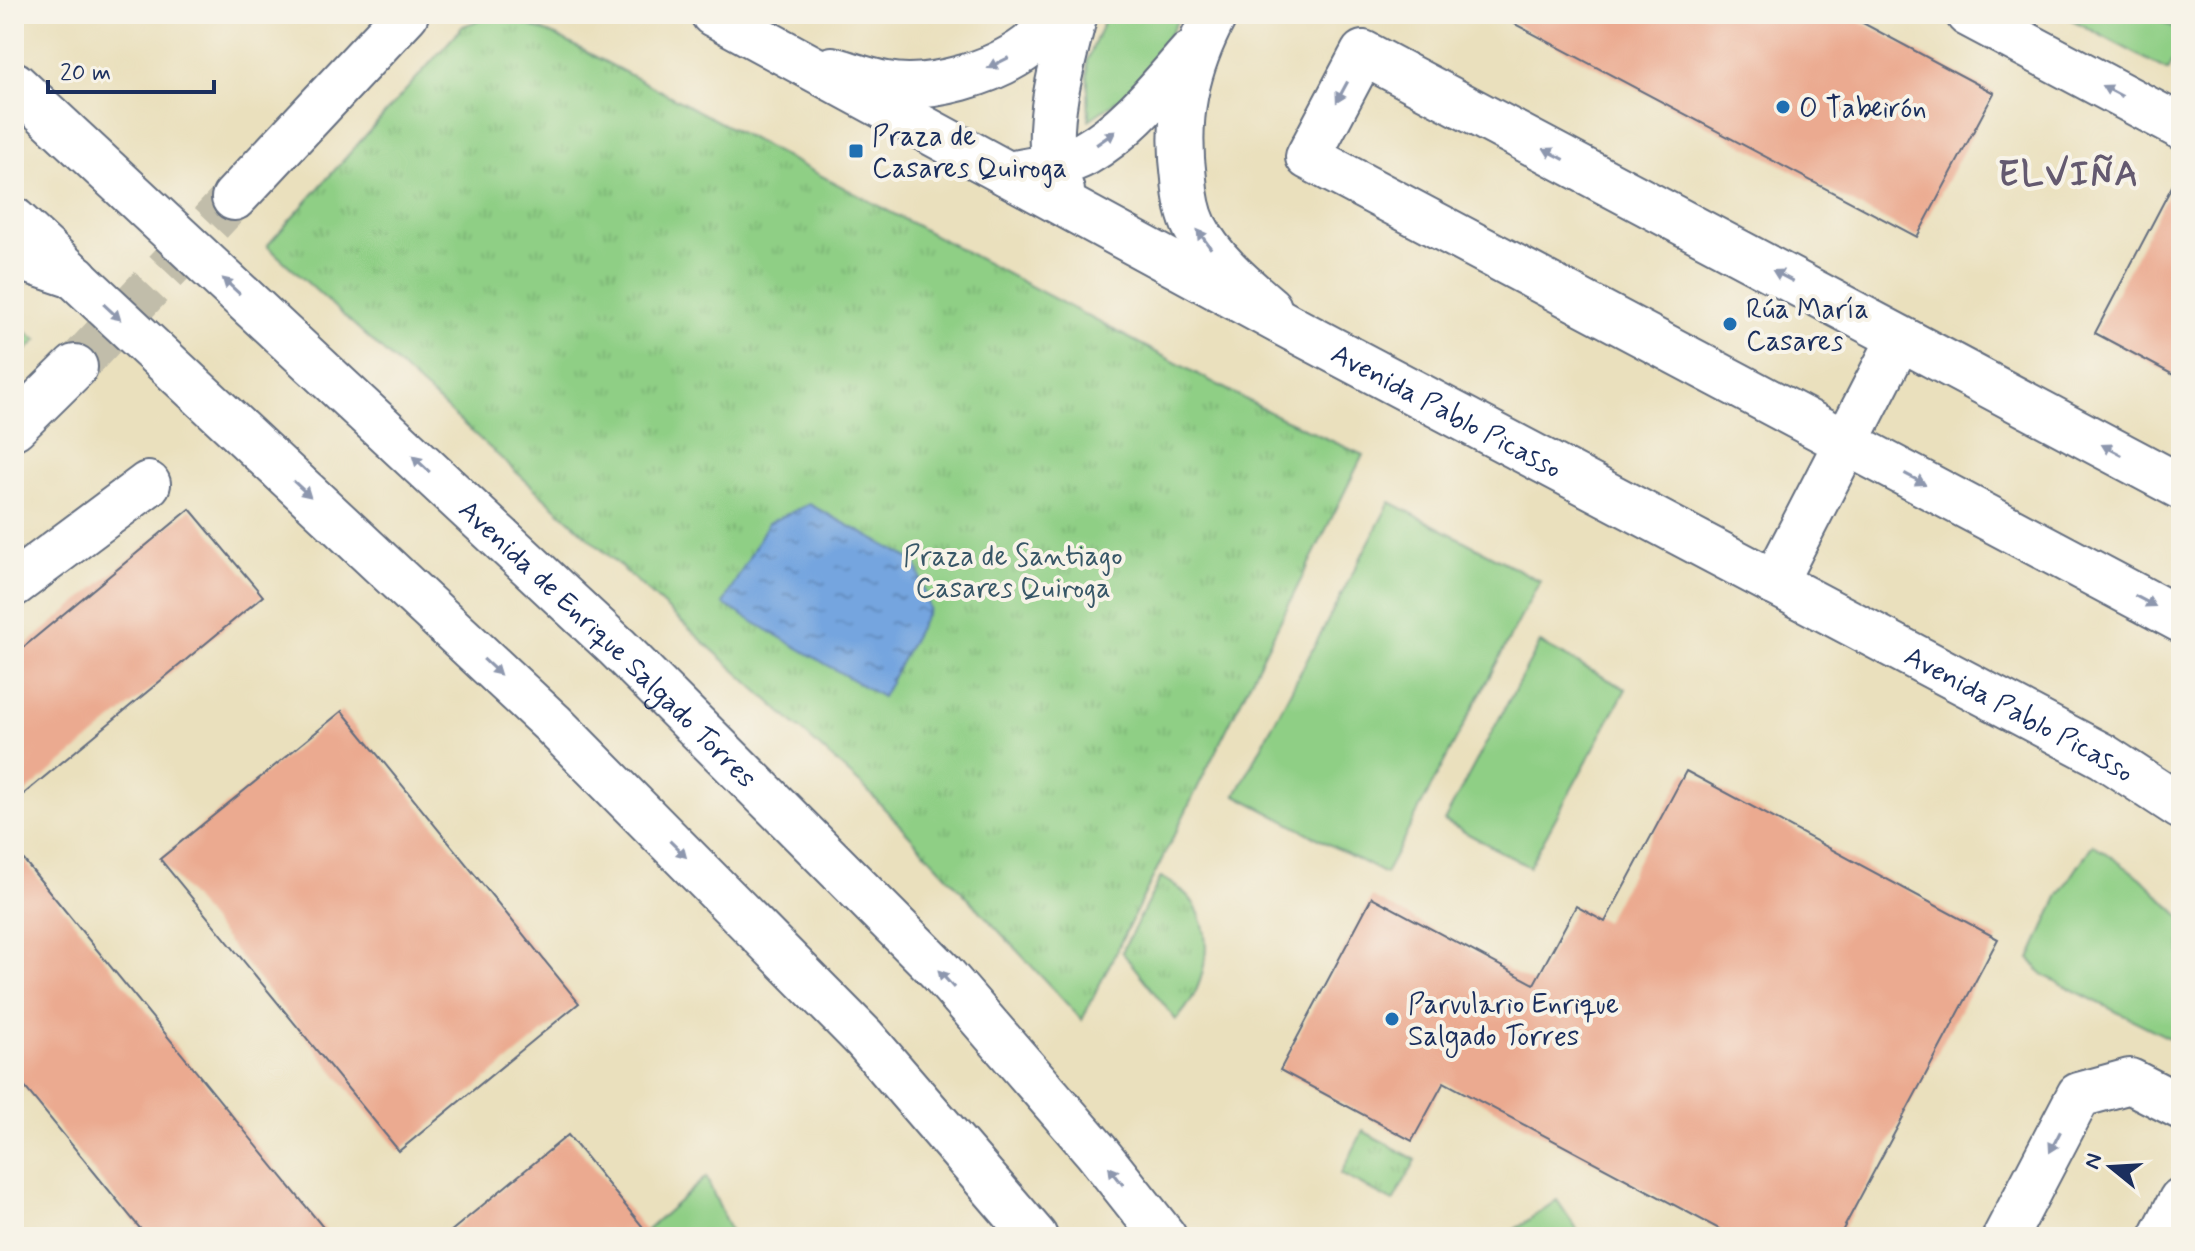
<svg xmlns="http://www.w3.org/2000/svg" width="2195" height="1251" font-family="Mynerve,sans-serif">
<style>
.green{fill:#8fcf85;stroke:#557f72;stroke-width:2}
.park{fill:url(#park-tufts);stroke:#557f72;stroke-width:2}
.water{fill:url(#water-ripples);stroke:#486a9e;stroke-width:2}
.building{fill:#ebaa90}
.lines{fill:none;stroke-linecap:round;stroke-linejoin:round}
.minor-tunnel{stroke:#c1bdaa;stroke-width:44;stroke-dasharray:44 22;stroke-linecap:butt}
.minor-casing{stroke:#636d7f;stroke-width:48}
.tertiary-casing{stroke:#636d7f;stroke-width:48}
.primary-casing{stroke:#636d7f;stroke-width:48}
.minor{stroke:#fff;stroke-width:44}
.tertiary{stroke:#fff;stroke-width:44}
.primary{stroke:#fff;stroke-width:44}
.oneway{fill:#8d97ae}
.poi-dot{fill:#1f6fb2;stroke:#f7f3e8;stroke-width:3}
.labels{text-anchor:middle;stroke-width:8;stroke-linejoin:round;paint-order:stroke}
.poi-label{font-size:28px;fill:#1b2f5e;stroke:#f7f3e8;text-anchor:start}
.street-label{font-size:28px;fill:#1b2f5e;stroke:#f7f3e8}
.park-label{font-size:28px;fill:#385768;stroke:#f7f3e8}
.district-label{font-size:36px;font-weight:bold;letter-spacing:2px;fill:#645a70;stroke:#f7f3e8}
</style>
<defs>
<pattern id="park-tufts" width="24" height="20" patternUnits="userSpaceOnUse" patternTransform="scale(2)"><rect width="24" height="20" fill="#8fcf85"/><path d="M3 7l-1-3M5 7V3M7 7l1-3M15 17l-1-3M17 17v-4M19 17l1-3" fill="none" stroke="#7bb275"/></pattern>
<pattern id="water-ripples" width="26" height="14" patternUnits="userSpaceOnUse" patternTransform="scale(2)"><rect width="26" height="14" fill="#75a5df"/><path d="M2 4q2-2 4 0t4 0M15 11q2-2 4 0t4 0" fill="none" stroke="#5f87b8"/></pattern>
</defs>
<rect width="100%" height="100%" fill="#f7f3e8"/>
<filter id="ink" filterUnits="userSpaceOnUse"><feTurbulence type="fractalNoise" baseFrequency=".0125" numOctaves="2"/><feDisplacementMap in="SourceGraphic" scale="16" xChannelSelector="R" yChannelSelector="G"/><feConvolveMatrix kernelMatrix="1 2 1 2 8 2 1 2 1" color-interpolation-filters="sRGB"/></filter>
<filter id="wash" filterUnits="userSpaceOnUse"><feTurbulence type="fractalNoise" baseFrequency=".006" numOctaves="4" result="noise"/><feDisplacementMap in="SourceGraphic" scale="32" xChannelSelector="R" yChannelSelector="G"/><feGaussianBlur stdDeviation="1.8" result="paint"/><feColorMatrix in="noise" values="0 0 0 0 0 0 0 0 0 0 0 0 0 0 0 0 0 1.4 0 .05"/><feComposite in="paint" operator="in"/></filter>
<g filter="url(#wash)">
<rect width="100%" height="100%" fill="#eae0bd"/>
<path class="green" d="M1107,14h74l-19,35 -37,46 -36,25 -2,-59z
M2061,14h88l32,17v13l-13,27z
M14,323l23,17 -23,22z
M1390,502l150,79 -155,293 -149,-79z
M1540,643l86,46 -97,178 -85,-46z
M2093,844l48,34 40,39v127l-138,-69 -13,-16 28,-62z
M706,1177l27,60h-94l7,-6z
M1557,1200l25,37h-78z"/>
<path class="park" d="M488,17l31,4 39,16 721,380 84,38 -281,565 -215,-230 -600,-544 196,-220z
M1161,877c11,6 26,15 33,27 23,37 10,87 -18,116l-54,-68z
M1363,1131l53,29 -23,42 -52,-28z"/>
<path class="water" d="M809,504l107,58 13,47 -47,88 -159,-93 45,-81z"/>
<g id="blocks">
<path class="building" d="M1496,14h350l148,79 -77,144z
M2181,169v210l-86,-46z
M190,509l73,87 -249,206v-147z
M342,711l237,292 -180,148 -239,-292z
M1686,771l312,168 -159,298h-105l-290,-155 -32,59 -132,-71 92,-173 162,87 42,-78 29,16z
M14,848l317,389h-184l-133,-163z
M568,1135l83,102h-207z"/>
</g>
</g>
<g filter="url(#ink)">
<use href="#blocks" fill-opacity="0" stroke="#636d7f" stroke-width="2"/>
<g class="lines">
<path class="minor-tunnel" d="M75,367l159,-169"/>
<defs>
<path id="minor" d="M1215,14c-29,55 -39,103 -31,165 1,15 4,34 11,48 17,33 46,57 74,81
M1968,14l213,113
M832,69c18,5 36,12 54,15 44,8 107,-11 142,-37 11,-9 20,-23 29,-33
M1008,174c26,-5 55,-8 78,-21 42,-24 73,-64 104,-99
M1062,191c-3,-9 -8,-19 -9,-29 -6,-49 10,-101 22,-148
M234,198l172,-184
M14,256l62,21
M14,427l61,-60
M2181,487l-818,-434 -55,104 873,463
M1774,583l126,-245
M14,584l134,-100
M2005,1237l74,-142 51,-14 51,26
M2162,1237l19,-37"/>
<g id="tertiary">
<path id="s1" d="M713,14l586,318 804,424 78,51"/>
</g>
<g id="primary">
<path id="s2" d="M14,84l603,563 159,159 165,166 155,179 68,86"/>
<path d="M14,220l538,503 312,315 171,199"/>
</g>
</defs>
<use href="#minor" class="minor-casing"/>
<use href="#tertiary" class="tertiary-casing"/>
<use href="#primary" class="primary-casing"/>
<use href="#minor" class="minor"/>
<use href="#tertiary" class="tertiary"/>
<use href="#primary" class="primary"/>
</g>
<defs><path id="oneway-solid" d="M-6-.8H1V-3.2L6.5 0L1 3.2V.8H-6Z" transform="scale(2)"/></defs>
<g class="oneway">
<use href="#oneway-solid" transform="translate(998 63) rotate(153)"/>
<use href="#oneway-solid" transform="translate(2112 91) rotate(-152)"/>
<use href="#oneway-solid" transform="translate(1342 92) rotate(118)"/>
<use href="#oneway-solid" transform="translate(1106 138) rotate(-35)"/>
<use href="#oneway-solid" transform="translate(1554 154) rotate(-152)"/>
<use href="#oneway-solid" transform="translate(1204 239) rotate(-126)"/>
<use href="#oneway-solid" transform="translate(1783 276) rotate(-152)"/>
<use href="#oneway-solid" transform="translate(231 286) rotate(-137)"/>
<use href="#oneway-solid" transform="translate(112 312) rotate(43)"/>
<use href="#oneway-solid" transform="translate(2112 450) rotate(-152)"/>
<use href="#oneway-solid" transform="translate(421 464) rotate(-137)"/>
<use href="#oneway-solid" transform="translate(1915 479) rotate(28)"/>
<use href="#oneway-solid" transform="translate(302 489) rotate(43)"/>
<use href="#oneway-solid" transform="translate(2145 601) rotate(28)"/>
<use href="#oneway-solid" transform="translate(492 667) rotate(43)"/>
<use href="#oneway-solid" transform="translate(678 849) rotate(45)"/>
<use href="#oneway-solid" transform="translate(946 979) rotate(-132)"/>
<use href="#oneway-solid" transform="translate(2055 1142) rotate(117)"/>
<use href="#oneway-solid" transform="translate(1116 1176) rotate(-128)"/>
</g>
</g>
<g class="poi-dot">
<circle cx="1783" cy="107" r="8"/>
<rect x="848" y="143" width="16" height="16" rx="4"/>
<circle cx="1730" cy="324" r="8"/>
<circle cx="1392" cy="1019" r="8"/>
</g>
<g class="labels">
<g class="poi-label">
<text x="1799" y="117">O Tabeirón</text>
<text x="872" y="145">Praza de<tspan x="872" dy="32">Casares Quiroga</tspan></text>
<text x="1746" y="318">Rúa María<tspan x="1746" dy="32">Casares</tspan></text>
<text x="1408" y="1013">Parvulario Enrique<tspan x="1408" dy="32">Salgado Torres</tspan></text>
</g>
<g class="street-label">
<text dy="10" stroke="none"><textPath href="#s1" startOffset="834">Avenida Pablo Picasso</textPath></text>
<text dy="10" stroke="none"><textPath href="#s2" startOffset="816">Avenida de Enrique Salgado Torres</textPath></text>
<text dy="10" stroke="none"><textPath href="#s1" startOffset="1482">Avenida Pablo Picasso</textPath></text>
</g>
<g class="park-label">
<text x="1013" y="565">Praza de Santiago<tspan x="1013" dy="32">Casares Quiroga</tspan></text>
</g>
<g class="district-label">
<text x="2069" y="185">ELVIÑA</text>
</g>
</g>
<rect width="2195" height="1251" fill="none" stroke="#f7f3e8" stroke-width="48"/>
<g transform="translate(2111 1167) rotate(288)" stroke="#f7f3e8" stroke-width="6" paint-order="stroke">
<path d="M0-6L14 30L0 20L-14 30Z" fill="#1b2f5e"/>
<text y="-12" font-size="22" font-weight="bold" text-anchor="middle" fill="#1b2f5e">N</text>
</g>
<path d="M48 80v12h166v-12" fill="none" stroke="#1b2f5e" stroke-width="4"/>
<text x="60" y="80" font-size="24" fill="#1b2f5e" stroke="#f7f3e8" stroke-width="6" paint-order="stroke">20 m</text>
</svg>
